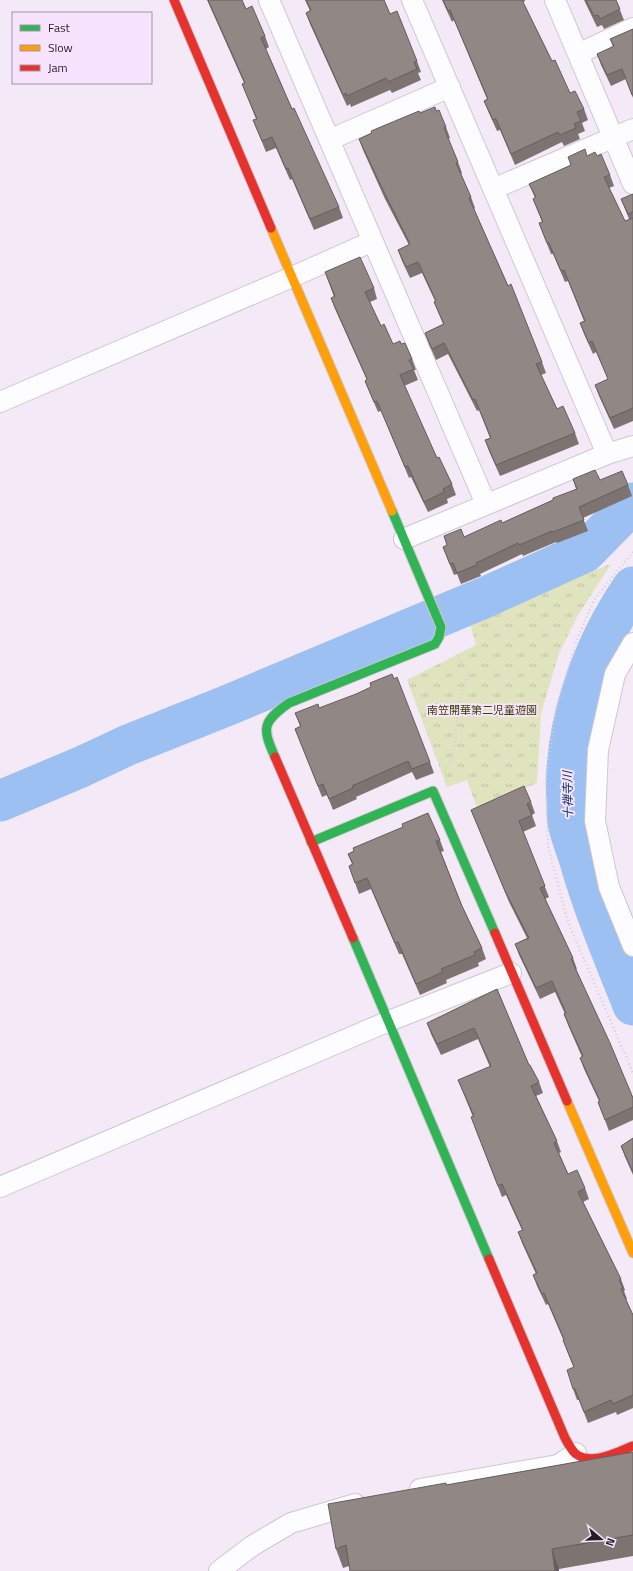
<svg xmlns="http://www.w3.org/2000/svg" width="633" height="1571" font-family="'Titillium Web','Noto Sans JP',sans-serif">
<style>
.grass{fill:url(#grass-tufts)}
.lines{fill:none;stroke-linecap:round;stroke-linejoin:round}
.river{stroke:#9cc0f1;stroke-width:41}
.street-casing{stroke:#cfc7d1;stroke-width:22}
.fast-casing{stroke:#cfc7d1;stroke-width:11}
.slow-casing{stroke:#cfc7d1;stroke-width:11}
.jam-casing{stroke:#cfc7d1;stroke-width:11}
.path{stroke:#d3d0d4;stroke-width:2.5;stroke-dasharray:1 3;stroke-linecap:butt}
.street{stroke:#fdfcfe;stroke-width:20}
.fast{stroke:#30b455;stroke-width:9}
.slow{stroke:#ff9f0a;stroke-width:9}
.jam{stroke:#e5322d;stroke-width:9}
.wall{fill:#7d7472}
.shaded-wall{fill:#665e5d}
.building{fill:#918785;stroke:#665e5d}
.labels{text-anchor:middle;stroke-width:4;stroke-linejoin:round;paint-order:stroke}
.park-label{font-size:11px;fill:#394200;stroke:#f7e3fd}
.water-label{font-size:12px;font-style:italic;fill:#0c335b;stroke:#f7e3fd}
</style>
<defs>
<pattern id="grass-tufts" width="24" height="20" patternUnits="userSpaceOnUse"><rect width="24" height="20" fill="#dfe3be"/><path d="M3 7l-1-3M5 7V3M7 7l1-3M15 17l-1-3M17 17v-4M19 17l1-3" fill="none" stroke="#bfc2a3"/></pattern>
</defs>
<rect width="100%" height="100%" fill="#f4e9f7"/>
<path class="grass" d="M611,564l-33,51 -19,38 -18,61 -4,69 -60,25 -10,-28 -20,7 -40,-107 69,-35 -7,-25z"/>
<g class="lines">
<path class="river" d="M633,587c-41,59 -71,142 -66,215 0,7 0,15 1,21 3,13 8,26 12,38 14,49 34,96 53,144
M0,801l81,-34 47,-22 98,-39 260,-109 99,-45 48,-49"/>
<defs>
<path id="street" d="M269,0l217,504
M412,0l195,454
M555,0l78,184
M578,54l55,-26
M329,140l121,-53
M493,189l140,-60
M0,402l292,-125 81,-36
M404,539l203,-85 26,-8
M633,643l-18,31 -17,76 -3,71 14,66 24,59
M0,1187l389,-166 122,-48
M420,1489l138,-24 18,-12
M219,1571l33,-25 39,-23 64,-19"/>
<path id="fast" d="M275,757c-13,-29 -13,-35 14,-54l146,-59 4,-7 2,-10 -49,-116
M311,842l122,-51 62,142
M353,938l136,321"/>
<path id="slow" d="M271,228l121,283
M567,1101l66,152"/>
<path id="jam" d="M174,0l97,228
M275,757l78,181
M495,933l72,168
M489,1259l76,179c3,5 6,12 11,16 16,12 41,-2 57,-8"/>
</defs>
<use href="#street" class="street-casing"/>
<use href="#fast" class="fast-casing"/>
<use href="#slow" class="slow-casing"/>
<use href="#jam" class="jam-casing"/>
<path class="path" d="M633,552l-39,48 -18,42 -20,67 -10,67 2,70 20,76 65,151
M445,772l8,-15 6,-58 10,-25 -13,-21"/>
<use href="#street" class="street"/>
<use href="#fast" class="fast"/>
<use href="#slow" class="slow"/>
<use href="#jam" class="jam"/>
</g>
<path class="wall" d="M207,0h35l4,9 19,27 4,11 -3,2 26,60 47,98 4,11 -29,12 -22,-51 -2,1 -14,-32 -10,4 -13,-32 3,-1 -14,-35 2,-1z
M305,0h79l6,14 27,47 4,11 -3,1 3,7 -29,13 -2,-3 -39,17 -1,-3 -3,2 -37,-82 -4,-11 4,-2z
M442,0h83v1l-2,1 29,59 18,32 14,16 4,11 -6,3 3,8 -7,3 2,5 -16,7 -2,-4 -47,23 -15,-35 -3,1 -9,-20 -4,-10 3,-2 -33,-79 -2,2z
M584,0h32l8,20 -20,9 -2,-4 -5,2z
M633,29v69l-7,-19 -15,7 -10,-21 -4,-11 16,-7 -3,-8z
M436,111l10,16 4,11 -2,1 10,23 4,11 -1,1 10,23 4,11 -1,1 68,153 4,11 -5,2 16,34 18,24 4,11 -79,32 -11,-25 -4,-11 5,-2 -11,-28 -2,1 -29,-57 -12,6 -7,-16 -4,-11 18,-9 -9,-22 1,-1 -13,-28 -12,5 -8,-17 -4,-11 11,-5 -24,-46 -22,-49 -4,-11 61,-26z
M587,156h10l13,19 4,11 -5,2 16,33 4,-2 -8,-20 12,-5v227l-19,8 -15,-33 -4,-11 13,-6 -12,-27 -3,2 -9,-20 -4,-11 4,-2 -16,-40 -3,1 -12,-28h-2l-8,-20 -4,-11 3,-1 -9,-23 2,-1 -6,-14 42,-19z
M325,272l49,16 3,11 -7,3 11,24 12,18h8l11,15 4,11h-2l4,10 -14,6 33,72 15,26 4,11 -9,4 1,4 -20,9 -17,-35 -2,1 -28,-67 -3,1 -9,-21 -4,-10 2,-1 -32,-71 -4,-11 3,-1z
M573,479l27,1 28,5 4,11 -49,22 5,13 -31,12 -1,-1 -33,14 -1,-2 -42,20 1,2 -20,8 -4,-10 -3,1 -7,-17 -4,-11 4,-2 -3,-9 20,1 38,-14 51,-23 23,-11z
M319,708l111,54 4,11 -18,7 -4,-8 -56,25 1,2 -24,11 -6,-15 -5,2 -27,-68 5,-3 -5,-13z
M531,802l4,11 -3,2 4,11 -13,6 26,65 -4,2 28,59 4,11h-1l57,129v22l-24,11 -11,-29 1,-1 -15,-32 -4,-11 2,-1 -14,-32 -4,-11h1l-10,-22 -15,7 -21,-44 -4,-11 12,-6 -18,-36 -38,-92z
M440,840l4,11 -3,1 21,54 20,42 4,11 -8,4 1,3 -33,14 1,3 -27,12 -18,-41h-3l-28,-65 -12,5 -10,-28 3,-2 -4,-10z
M497,989l32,76 10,17 4,11 -7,3 21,45 4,11 -2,1 9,21 17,14 4,11 -6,3 38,77 4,11 -1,1 3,8 -1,1 7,15v93l-16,7 -1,-3 -28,11 -9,-23h-2l-4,-11 1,-21 -7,-17 -4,-11v-1l-15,-35 -2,1 -9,-19 -4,-11 3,-1 -14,-31 -4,-11 4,-2 -16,-35 -4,2 -27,-69 -2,-11 -15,-37 32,-13 -12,-28 -37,16 -10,-21 -4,-11z
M633,1138v37l-8,-18 -4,-11z
M633,1452v104l-74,13 -210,-3 -6,2 -7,-19 111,-64z"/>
<path class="shaded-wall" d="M552,1549l7,20v2h-4z"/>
<path class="building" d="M208,0h34l4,9 6,-3 13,30 -4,2 31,71 2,-1 45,99 -29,12 -22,-51 -2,1 -14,-32 -10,4 -9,-21 4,-1 -15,-35 3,-1z
M306,0h78l6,14 7,-3 20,50 -3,1 3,7 -29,13 -2,-4 -39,18 -1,-3 -3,2 -37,-82 5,-3z
M443,0h79l30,61 3,-1 15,33 5,-2 9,18 -7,3 4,9 -7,3 2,4 -16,7 -2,-3 -47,22 -15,-35 -3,1 -9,-19 4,-2 -38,-89 -2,1z
M586,0h30l4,9 -20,10 -2,-4 -4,1z
M633,29v66h-1l-10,-26 -15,6 -10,-21 17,-8 -4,-7z
M435,107l1,4 3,-1 7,17 -2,1 14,34 -2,1 15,34 -2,1 39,88 3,-2 31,78 -6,2 21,45 6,-3 12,27 -79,32 -11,-25 6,-2 -16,-39 -2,1 -29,-57 -12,6 -7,-16 19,-9 -10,-22 2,-1 -18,-39 -12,5 -8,-17 12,-6 -28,-56 -23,-49 13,-6 -1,-2 48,-20 1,2z
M585,149l2,7 8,-4 2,4 4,-2 9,21 -6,2 21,44 8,-3v190l-23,10 -15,-33 13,-6 -16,-38 -3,2 -9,-20 5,-2 -21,-51 -3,1 -12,-28h-2l-8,-20 4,-1 -10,-23 3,-2 -7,-13 42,-19 -3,-8z
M633,194v18l-5,2 -7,-15z
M360,257l14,31 -9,4 16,34 3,-2 9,20 7,-3 1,3 4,-1 7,16 -3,1 5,9 -14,6 37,83 2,-1 13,27 -9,5 1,3 -20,10 -16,-36 -3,1 -28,-66 -3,1 -9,-21 2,-2 -36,-81 4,-2 -10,-24z
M595,470l5,10 22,-9 6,14 -49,22 5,13 -31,12 -1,-1 -33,14 -1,-2 -42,20 1,2 -20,8 -4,-10 -3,1 -7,-17 4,-2 -3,-9 17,-7 3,8 37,-17 1,3 51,-23v-2l24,-9 -4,-10z
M392,674l2,5 3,-2 33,85 -18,7 -4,-8 -56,25 1,2 -24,11 -6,-15 -5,2 -23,-57 6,-3 -6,-13 23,-9 1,4 37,-14 15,-7 -1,-4z
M524,786l7,16 -4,2 5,11 -13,6 26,65 -5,2 33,70 -2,1 39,84 23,55v9l-28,13 -7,-18 2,-1 -20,-43 3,-2 -19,-42 2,-1 -14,-32 -16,7 -21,-44 14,-6 -24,-47 -34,-81z
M428,813l12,27 -4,1 26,65 20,42 -8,4 1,3 -34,14 2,3 -27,12 -18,-42 -3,1 -28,-65 -12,5 -6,-17 4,-2 -5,-10 6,-3 -1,-3 50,-21 -1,-3z
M497,989l32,76h1l9,17 -8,4 26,55 -3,2 14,31 9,-4 8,18 -7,4 43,87 -2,1 4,8 -2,1 12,26v80l-20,9 -2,-4 -27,12 -9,-23h-2l-6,-19 7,-3 -11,-27 1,-1 -20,-46 -2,1 -9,-19 4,-2 -19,-41 5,-2 -21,-46 -4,2 -27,-69 3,-1 -16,-36 33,-14 -17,-38 -37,16 -10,-21z
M633,1138v34l-12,-26z
M633,1452v83l-81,14 3,22h-205l-4,-26 -10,4 -8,-45 118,-21v2z"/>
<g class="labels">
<g class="park-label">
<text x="482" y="714">南笠開華第二児童遊園</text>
</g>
<g class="water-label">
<text transform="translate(568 795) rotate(-91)" y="4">十禅寺川</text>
</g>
</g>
<rect x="12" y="12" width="140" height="72" fill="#f7e3fd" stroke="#a293a7"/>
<rect x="20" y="25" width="20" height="6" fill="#30b455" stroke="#a293a7"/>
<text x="48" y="32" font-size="12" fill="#231c25">Fast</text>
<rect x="20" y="45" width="20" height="6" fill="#ff9f0a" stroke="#a293a7"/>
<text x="48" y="52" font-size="12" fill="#231c25">Slow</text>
<rect x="20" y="65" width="20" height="6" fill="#e5322d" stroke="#a293a7"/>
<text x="48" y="72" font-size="12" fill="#231c25">Jam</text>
<g transform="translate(601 1539) rotate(109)" stroke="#f7e3fd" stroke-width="3" paint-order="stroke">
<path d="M0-3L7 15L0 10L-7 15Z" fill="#231c25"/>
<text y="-6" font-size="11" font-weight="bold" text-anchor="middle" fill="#231c25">N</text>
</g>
</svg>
